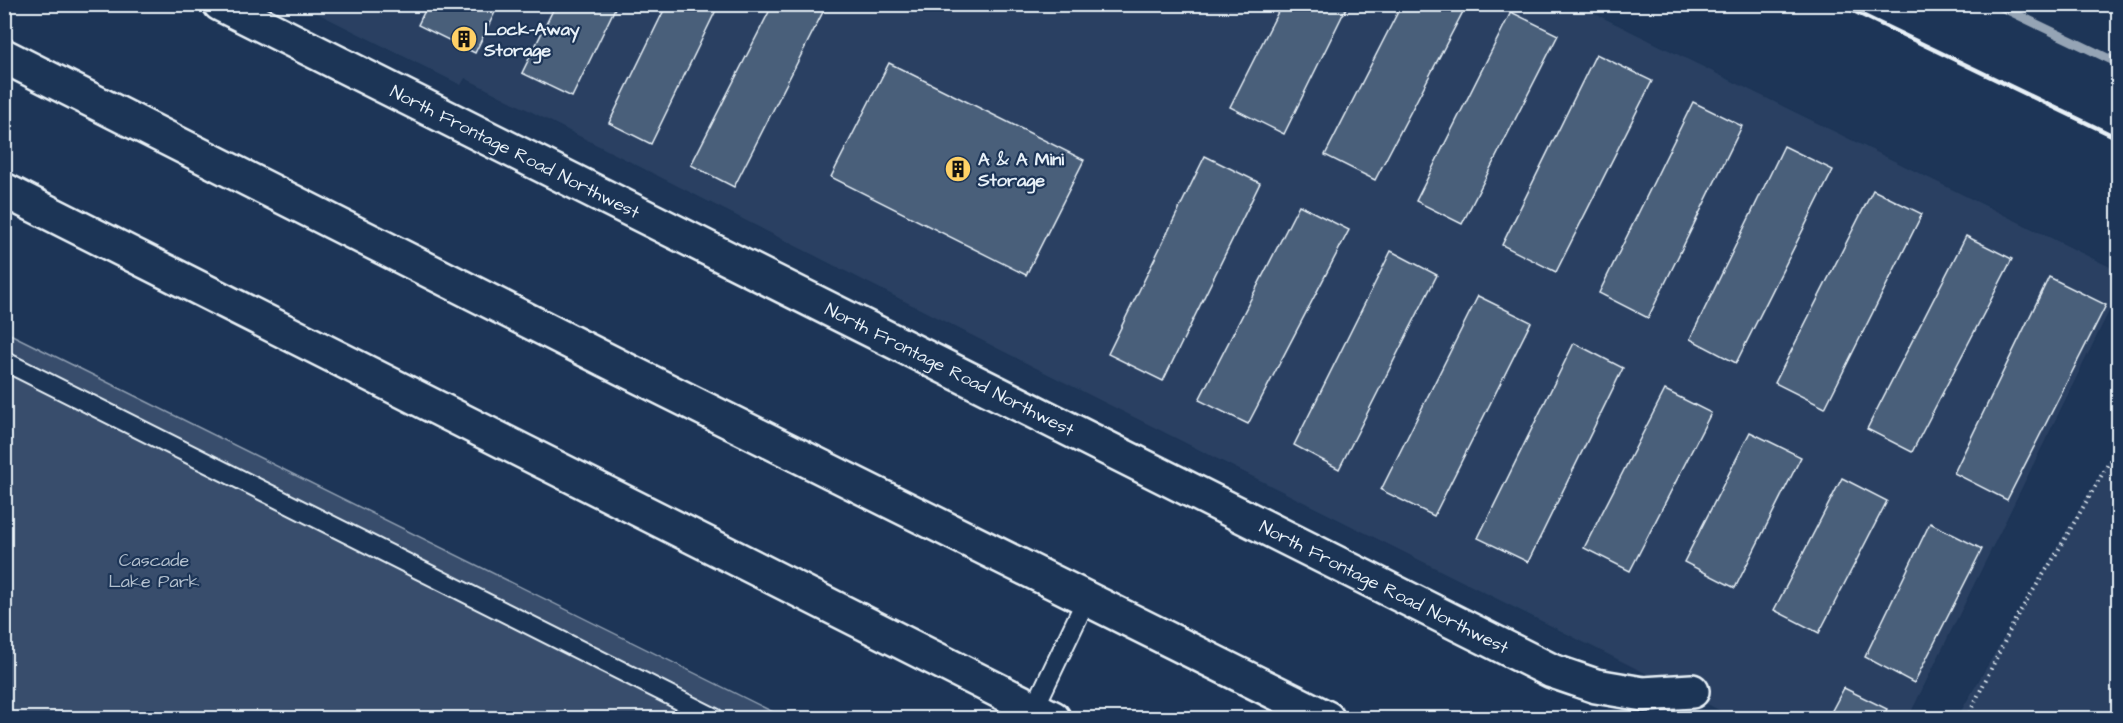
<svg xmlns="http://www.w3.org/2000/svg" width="2123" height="723" font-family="'Architects Daughter',sans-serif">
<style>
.built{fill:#2a4162}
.green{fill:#374d6c;stroke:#909fb2;stroke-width:1.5}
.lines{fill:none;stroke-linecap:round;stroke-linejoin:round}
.stream{stroke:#95a4b5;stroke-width:9}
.building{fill:#495e7a;stroke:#e8f1f8;stroke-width:1.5}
.lane-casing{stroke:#e8f1f8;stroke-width:22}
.street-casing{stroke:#e8f1f8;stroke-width:38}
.highway-casing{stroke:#e8f1f8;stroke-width:38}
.path{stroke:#e8f1f8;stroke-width:4;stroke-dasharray:1.5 4.5;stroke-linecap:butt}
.lane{stroke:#1d3557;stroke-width:18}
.street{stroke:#1d3557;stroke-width:33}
.highway{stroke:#1d3557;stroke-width:33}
.rail{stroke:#e8f1f8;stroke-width:4.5}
.labels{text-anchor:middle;stroke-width:4.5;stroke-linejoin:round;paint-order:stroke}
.poi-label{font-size:18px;font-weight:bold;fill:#e8f1f8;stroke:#1d3557;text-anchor:start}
.street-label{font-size:18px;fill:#e8f1f8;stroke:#1d3557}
.park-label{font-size:18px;fill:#b3c0ce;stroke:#1d3557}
</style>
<rect width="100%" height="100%" fill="#1d3557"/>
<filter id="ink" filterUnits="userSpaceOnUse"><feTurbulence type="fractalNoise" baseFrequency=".0167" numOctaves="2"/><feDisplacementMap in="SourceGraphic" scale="12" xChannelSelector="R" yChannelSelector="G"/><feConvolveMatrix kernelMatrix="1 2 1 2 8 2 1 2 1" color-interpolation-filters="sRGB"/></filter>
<g filter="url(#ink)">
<path class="built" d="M301,5h1276l541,266v22l-210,425h-173l-685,-343 -585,-297 -4,7z
M2118,443v275h-161z"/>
<path class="green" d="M4,331l769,381 12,6h-780z"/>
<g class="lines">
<path class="stream" d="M1995,4l123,59"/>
</g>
<path class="building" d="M428,4h71l-24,49 -57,-28z
M556,4h61l-45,93 -50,-24z
M667,4h52l-68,140 -42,-21z
M773,4h54l-93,183 -43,-22z
M1282,4h66l-64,130 -54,-27z
M1402,4h65l-92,176 -50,-25z
M1511,12l47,23 -96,189 -46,-23z
M1596,54l56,27 -96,191 -54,-27z
M889,63l195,97 -58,115 -195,-98z
M1693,102l49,24 -94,192 -49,-25z
M1784,146l49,24 -97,193 -46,-24z
M1205,156l55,27 -97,198 -55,-27z
M1873,190l49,24 -97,194 -50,-25z
M1299,205l50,25 -101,194 -49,-24z
M1966,236l46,23 -100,193 -45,-23z
M1391,251l46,24 -98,194 -45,-24z
M2049,277l57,28 -99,195 -53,-27z
M1478,296l53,26 -97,194 -53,-26z
M1574,343l49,25 -95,194 -50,-24z
M1665,390l46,23 -81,158 -46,-23z
M1750,432l51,25 -66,131 -51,-26z
M1842,478l45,23 -68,132 -45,-23z
M1930,523l52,26 -68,134 -49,-26z
M1844,688l43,21 -5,9h-54z"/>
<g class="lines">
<defs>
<path id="lane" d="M4,361l711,357
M1034,709l53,-111"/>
<g id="street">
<path id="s1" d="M220,4l1332,667 44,15 47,8 49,-3"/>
</g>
<path id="highway" d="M4,56l620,313 703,349
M4,190l1049,528"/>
</defs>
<use href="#lane" class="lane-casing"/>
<use href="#street" class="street-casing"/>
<use href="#highway" class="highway-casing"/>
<path class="path" d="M1967,718l50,-102 35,-55 66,-114"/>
<use href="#lane" class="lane"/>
<use href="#street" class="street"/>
<use href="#highway" class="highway"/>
<path class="rail" d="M1839,4l279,134"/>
</g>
</g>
<defs>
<symbol id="building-disc" viewBox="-11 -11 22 22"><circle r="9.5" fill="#ffd166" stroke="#1d3557"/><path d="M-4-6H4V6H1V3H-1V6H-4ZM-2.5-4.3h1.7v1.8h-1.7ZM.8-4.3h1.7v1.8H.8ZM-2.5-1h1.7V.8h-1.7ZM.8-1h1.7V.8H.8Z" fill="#111"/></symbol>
</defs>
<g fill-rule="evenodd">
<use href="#building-disc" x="449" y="24" width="30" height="30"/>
<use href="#building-disc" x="943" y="154" width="30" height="30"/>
</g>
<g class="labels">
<g class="poi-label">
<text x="484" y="35">Lock-Away<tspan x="484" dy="21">Storage</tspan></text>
<text x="978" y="165">A &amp; A Mini<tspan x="978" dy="21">Storage</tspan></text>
</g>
<g class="street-label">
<text dy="6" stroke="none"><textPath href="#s1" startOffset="330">North Frontage Road Northwest</textPath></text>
<text dy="6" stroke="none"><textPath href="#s1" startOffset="816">North Frontage Road Northwest</textPath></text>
<text dy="6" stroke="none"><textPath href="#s1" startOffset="1302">North Frontage Road Northwest</textPath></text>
</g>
<g class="park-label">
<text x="154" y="566">Cascade<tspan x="154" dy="21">Lake Park</tspan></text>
</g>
</g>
<rect width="2123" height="723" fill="none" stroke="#1d3557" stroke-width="24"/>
<rect x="12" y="12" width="2099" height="699" fill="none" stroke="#e8f1f8" stroke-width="2" filter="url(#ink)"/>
</svg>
